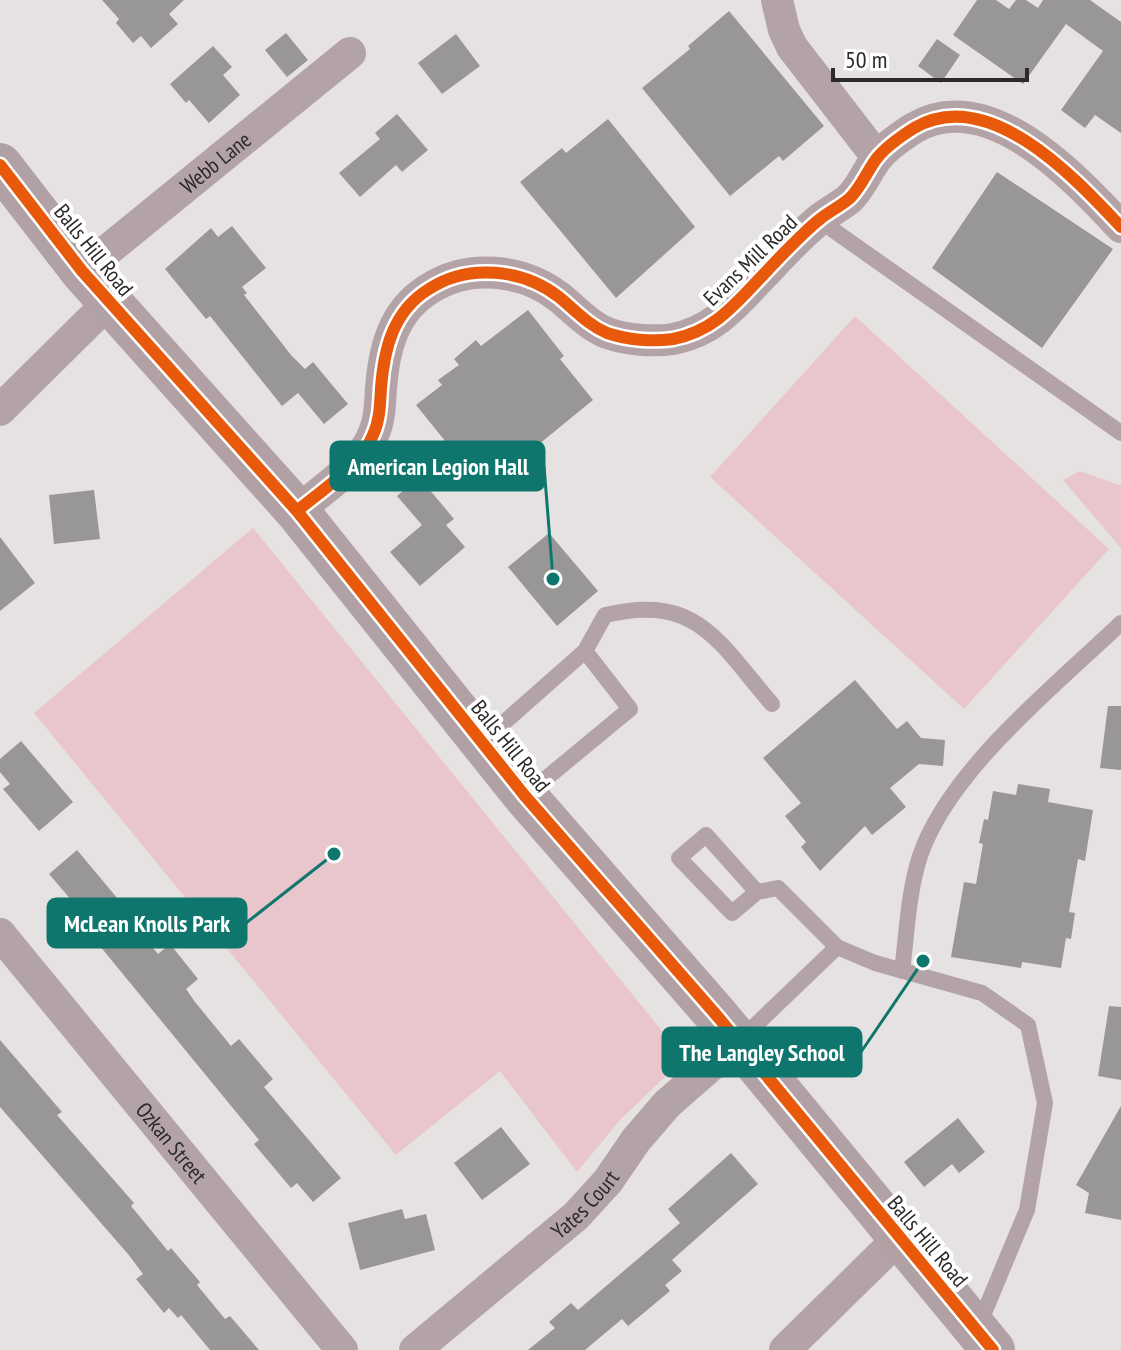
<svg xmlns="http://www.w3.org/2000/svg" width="1121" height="1350" font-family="'PT Sans Narrow',sans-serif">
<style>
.green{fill:#e8c6cb}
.building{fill:#999696}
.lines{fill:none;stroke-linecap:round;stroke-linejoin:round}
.lane{stroke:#b3a3a6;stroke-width:16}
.street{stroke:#b3a3a6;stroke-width:32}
.secondary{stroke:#b1a1a4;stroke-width:44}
.cycleway-casing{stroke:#fff;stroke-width:17}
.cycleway{stroke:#e8590c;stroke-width:12}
.labels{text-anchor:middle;stroke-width:8;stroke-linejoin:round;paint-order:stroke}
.street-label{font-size:22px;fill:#2c2929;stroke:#fff}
.leader{fill:none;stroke:#0f766e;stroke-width:3}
.callout-dot{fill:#0f766e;stroke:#fff;stroke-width:3}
.callout{fill:#0f766e;stroke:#0f766e;stroke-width:3}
.callout-label{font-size:24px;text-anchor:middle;font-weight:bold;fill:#fff}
</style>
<rect width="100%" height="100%" fill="#e6e2e2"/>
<path class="green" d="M855,316l254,233 -145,160 -254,-232z
M1080,471l41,15v62l-58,-68z
M253,528l414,509 6,11 1,13 -5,12 -49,47 -43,52 -77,-101 -104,84 -362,-442z"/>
<path class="building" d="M102,0h82l-15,14 9,10 -27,24 -10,-12 -8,7 -17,-20 3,-4z
M977,0h19l13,9 7,-9h10l12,8 5,-8h47l31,22v111l-26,-18 -10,13 -24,-18 42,-59 -37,-27 -43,60 -70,-49z
M729,11l95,115 -41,35 -4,-5 -49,40 -88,-108 48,-39 -2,-3z
M286,33l22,27 -21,17 -22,-27z
M456,34l24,32 -38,28 -24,-31z
M937,39l23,16 -19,28 -23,-17z
M213,46l19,21 -9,8 17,20 -31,28 -20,-23 -3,3 -16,-19z
M397,114l31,36 -26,22 -6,-7 -36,32 -21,-24 41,-34 -5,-6z
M608,119l87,108 -79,71 -96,-116 42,-34 4,5z
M997,172l116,77 -71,99 -110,-80z
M232,226l34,42 -24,19 5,6 -3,2 47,60 14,14 8,-7 35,42 -24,20 -26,-31 -16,13 -72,-90 -4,3 -41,-50 46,-41 7,9z
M528,310l36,46 -4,3 33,41 -109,89 -68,-84 26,-20 -4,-5 21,-15 -5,-6 22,-19 5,6z
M419,477l35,42 -8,6 19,22 -45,39 -30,-34 32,-27 -25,-29z
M94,490l6,49 -46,5 -5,-49z
M549,533l49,58 -41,35 -49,-59z
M0,537l35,46 -35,28z
M855,680l42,49 10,-8 14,17 24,2 -2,26 -24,-2 -29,24 16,19 -34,28 -7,-9 -45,45 -19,-24 5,-5 -21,-26 16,-13 -38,-45z
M1108,706h13v64l-21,-2z
M21,741l52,61 -34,29 -36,-42 7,-5 -10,-12v-13z
M1018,784l32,5 -2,13 45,8 -8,51 -7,-2 -9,53 6,1 -4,26 -5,-1 -5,30 -39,-6 -1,6 -70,-11 13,-75 12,2 7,-40 -4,-1 5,-24 4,1 5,-29 23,4z
M77,850l51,61 -3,3 33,40 12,-10 28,35 -12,10 9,13 36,44 8,-7 34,40 -9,8 77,91 -28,24 -16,-19 -6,5 -37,-44 5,-4 -164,-200 -2,1 -16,-18 8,-7 -36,-42z
M1109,1006l12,1v73l-23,-4z
M0,1040l62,72 -5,3 77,88 -3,3 37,45 3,-3 29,34 -3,3 28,34 5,-3 29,34h-49l-29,-35 -3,3 -9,-10 -5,5 -28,-34 7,-5 -15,-20 -128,-147z
M1121,1106v114l-36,-7 4,-20 -13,-8z
M958,1118l27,34 -26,21 -7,-9 -28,23 -20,-25z
M501,1127l29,37 -48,36 -28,-37z
M731,1153l27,31 -86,76 10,11 -17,14 5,6 -42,35 -6,-7 -37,31h-57l27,-22 -6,-6 22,-19 7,7 102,-87 -12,-14z
M402,1209l3,10 21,-5 9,36 -75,20 -12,-47z"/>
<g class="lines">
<path class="lane" d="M819,220l302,213
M585,651l20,-36c93,-22 113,27 167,89
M482,742l103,-91 45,58 -104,86
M757,892l-25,21 -53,-55 27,-23 51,57 21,-4 59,59
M902,971c5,-38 6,-78 18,-115 29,-86 136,-171 201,-233
M739,1041l98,-94 38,16 107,30 46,32 17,78 -18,107 -48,115"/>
<g class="street">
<path d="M777,0l7,30 8,17 85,110"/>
<path id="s1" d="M82,271l268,-218"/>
<path d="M0,410l109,-108"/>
<path d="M297,511c24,-20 65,-47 76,-76 7,-15 7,-31 8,-47 3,-39 12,-77 48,-99 39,-26 94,-20 130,8 16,13 29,28 48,36 20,7 46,9 66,6 42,-8 63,-36 91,-65 18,-19 36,-39 56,-55 10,-8 21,-13 30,-21 12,-12 17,-27 27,-40 8,-10 26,-23 37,-30 75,-44 161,50 207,99"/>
<path id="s2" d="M0,934l342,416"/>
<path id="s3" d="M415,1350l161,-134 32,-35 28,-41 31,-36 71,-62"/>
<path d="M785,1350l114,-112"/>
</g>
<path class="secondary" d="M0,165l82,106 215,240 228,285 193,221 275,333"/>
<defs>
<path id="cycleway" d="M0,165l82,106 215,240 228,285 193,221 275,333
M297,511c24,-20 65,-47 76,-76 7,-15 7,-31 8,-47 3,-39 12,-77 48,-99 39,-26 94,-20 130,8 16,13 29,28 48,36 20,7 46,9 66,6 42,-8 63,-36 91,-65 18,-19 36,-39 56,-55 10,-8 21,-13 30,-21 12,-12 17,-27 27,-40 8,-10 26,-23 37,-30 75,-44 161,50 207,99"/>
</defs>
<use href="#cycleway" class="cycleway-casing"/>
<use href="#cycleway" class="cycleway"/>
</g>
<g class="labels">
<g class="street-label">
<text dy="8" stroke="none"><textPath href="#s1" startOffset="172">Webb Lane</textPath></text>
<text transform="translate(94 250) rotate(51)" y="8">Balls Hill Road</text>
<text transform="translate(750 260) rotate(-44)" y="8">Evans Mill Road</text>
<text transform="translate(511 746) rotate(51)" y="8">Balls Hill Road</text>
<text dy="8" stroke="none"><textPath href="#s2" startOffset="270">Ozkan Street</textPath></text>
<text dy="8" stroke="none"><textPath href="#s3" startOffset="224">Yates Court</textPath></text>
<text transform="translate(928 1241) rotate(50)" y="8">Balls Hill Road</text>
</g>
</g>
<path class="leader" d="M553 579L544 466M334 854L246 923M923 961L861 1052"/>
<g class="callout-dot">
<circle cx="553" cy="579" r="8"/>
<circle cx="334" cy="854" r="8"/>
<circle cx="923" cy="961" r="8"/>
</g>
<g class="callout">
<rect x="331" y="442" width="213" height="48" rx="8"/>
<rect x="48" y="899" width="198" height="48" rx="8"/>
<rect x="663" y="1028" width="198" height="48" rx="8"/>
</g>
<g class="callout-label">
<text x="438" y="475">American Legion Hall</text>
<text x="147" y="932">McLean Knolls Park</text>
<text x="762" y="1061">The Langley School</text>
</g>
<path d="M833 68v12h194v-12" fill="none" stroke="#2c2929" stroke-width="4"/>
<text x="845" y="68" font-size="24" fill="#2c2929" stroke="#ffffff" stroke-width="6" paint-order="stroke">50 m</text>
</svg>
